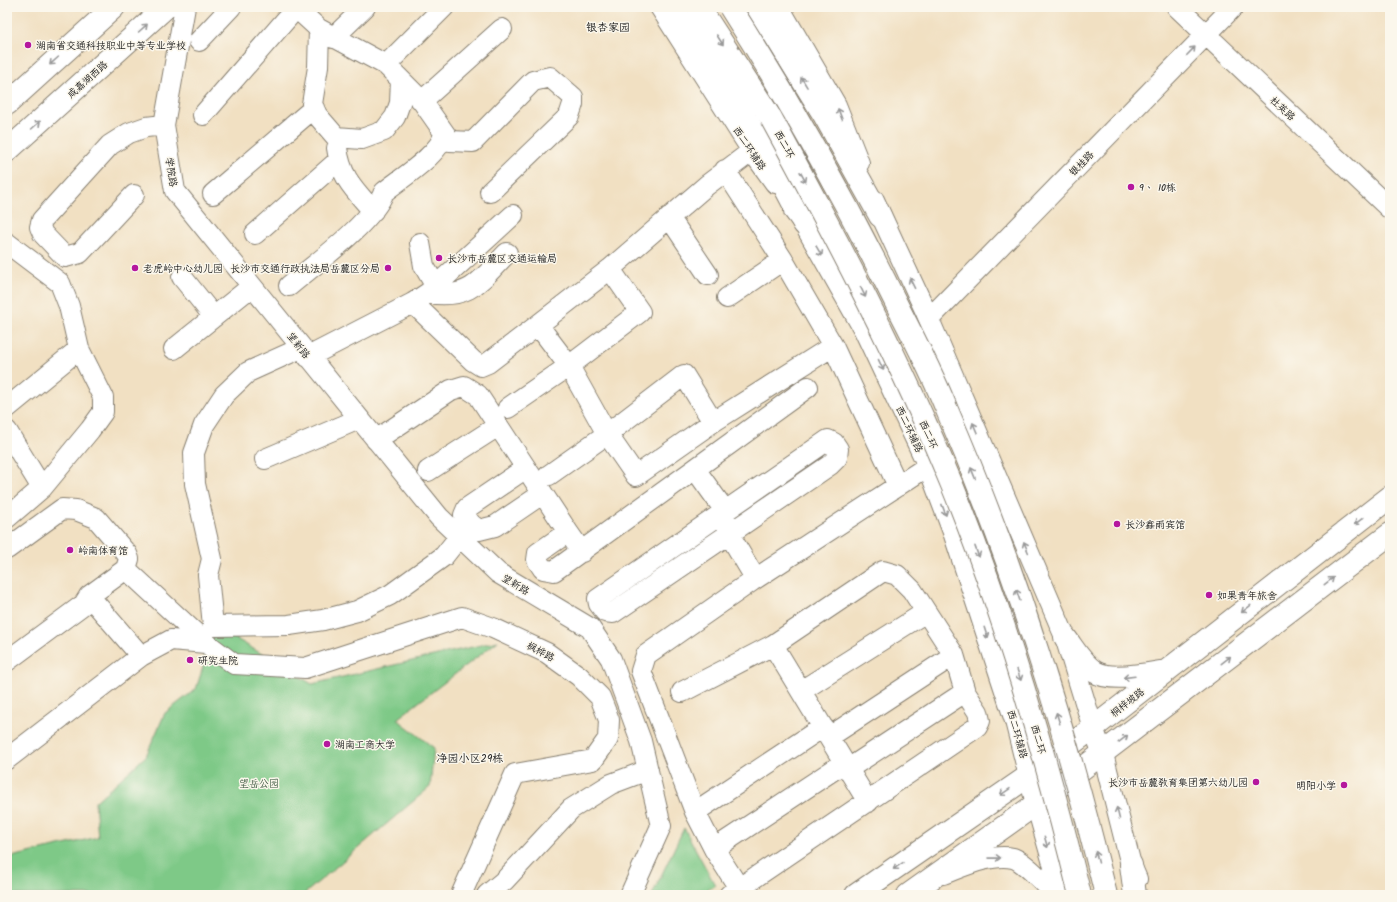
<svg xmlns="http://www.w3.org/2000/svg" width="1397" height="902" font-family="Kalam,'LXGW WenKai TC',sans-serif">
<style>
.green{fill:#7ec987;stroke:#4d7252}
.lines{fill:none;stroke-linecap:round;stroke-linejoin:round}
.minor-casing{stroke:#867e6f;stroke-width:22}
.major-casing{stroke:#867e6f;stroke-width:24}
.highway-casing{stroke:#867e6f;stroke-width:24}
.minor{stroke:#fff;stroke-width:20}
.major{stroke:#fff;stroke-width:22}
.highway{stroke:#fff;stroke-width:22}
.highway-bridge-casing{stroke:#867e6f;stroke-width:24;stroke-linecap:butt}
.highway-bridge{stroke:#fff;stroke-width:22}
.oneway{stroke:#999}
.poi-dot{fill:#b5179e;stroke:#fbf7ec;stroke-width:1.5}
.labels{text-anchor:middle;stroke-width:3;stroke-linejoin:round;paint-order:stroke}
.poi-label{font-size:10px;fill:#1c1c1c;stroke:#fbf7ec;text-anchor:start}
.street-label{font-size:10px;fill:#1c1c1c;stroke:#fbf7ec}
.park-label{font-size:10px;fill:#3e5941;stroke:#fbf7ec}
.neighbourhood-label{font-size:11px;fill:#1c1c1c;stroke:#fbf7ec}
</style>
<rect width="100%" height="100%" fill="#fbf7ec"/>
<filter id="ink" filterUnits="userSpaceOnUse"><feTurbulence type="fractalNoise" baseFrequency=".025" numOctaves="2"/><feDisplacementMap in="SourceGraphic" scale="8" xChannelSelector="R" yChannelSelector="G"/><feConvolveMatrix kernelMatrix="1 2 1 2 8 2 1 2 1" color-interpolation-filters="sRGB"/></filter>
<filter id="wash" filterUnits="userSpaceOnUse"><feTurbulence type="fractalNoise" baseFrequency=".012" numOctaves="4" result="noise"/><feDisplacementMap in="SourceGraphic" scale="16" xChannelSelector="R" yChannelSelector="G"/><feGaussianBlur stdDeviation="0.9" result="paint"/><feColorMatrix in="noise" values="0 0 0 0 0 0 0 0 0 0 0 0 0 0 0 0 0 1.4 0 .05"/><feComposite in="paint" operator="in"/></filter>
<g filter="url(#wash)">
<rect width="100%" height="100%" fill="#f1e0c2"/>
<path class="green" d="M230,635l82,49 186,-43 -101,78 37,29 -4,39 -127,108h-296v-37l91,-21 -3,-35 51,-46 19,-43 31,-24 8,-25 1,-28z
M684,828l31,57 -15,10h-48z"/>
</g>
<g filter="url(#ink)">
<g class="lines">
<defs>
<path id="minor" d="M185,7l-21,118 11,66 264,326 59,56 92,55 21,31 30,82 20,85 -31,69
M295,7l24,22 67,36 36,36 28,40 23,1 60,-61 17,-4 23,20v7l-4,12 -79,76
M660,7l92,144 23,32
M779,7l57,98 23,58
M1177,7l213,202
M319,29l-1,38 -6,37 5,11 19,22 26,2 22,-8 11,-14 5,-14 1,-23
M333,38l32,-31
M199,41l32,-34
M386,65l58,-58
M422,101l80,-72
M203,115l94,-108
M337,148c4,30 17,41 36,63
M725,170l58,90 50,86 65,140
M213,194l101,-86
M134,195l-54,58 -15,4 -22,-23 -3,-7 2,-7 68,-75 19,-12 17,-6 18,-2
M874,200l51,110 140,327 28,91 10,26 28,111 6,14
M794,211l10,13 60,106 64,136 25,66 62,189 21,83 26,91
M513,215l-85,78 -15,10 60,58 8,5 7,-3 50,-38
M669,217l39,58
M255,234l84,-74
M7,243l53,40 9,23 10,43 24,48v15l-13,18 -48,58 -35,30
M420,243l4,23 11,19
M610,269l30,43 -71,54 -31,-41z
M610,269l97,-84 45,-34
M182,277l32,40
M289,286c26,-22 84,-64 95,-94 16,-13 58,-39 60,-59
M428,293c42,7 52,-12 79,-40
M727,298l56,-38
M929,319l304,-312
M301,348l-53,24 -24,23 -20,30 -10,28 1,31 17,75 -4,16 5,51 76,-1 34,-5 34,-9 33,-16 54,-39 15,-19
M174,349l77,-62
M308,357l105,-54
M7,408l72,-59
M508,408l61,-42 38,68 -58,41
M713,422l-29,-47 -77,59 29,42 77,-54 120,-76
M7,431l35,57
M376,440l75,-50 13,-4 14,9 90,137
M828,440l6,3 4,6 -1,9 -7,7 -217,148 -8,-1 -6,-8 -1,-5z
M265,459l94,-40
M526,468l-59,40 -3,7 7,9 8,6 16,-4 47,-32
M428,471l70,-45
M7,549l55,-40 14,1 20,8 31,36 2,5 -3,10 -37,27
M582,552l-14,-20 -30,21 -1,7 6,9 11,2 141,-102
M126,569l80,74 28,21 71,4 157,-51 31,11 54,25 32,23 21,21 9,23 -1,19 -15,21 -78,14 -54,121
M755,578l-26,-44 -6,-26 -28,-39 113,-82
M141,656l30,-16 35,3
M7,661l77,-57 5,-8 52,60 -134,103
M801,691l125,-79
M682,692l91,-47
M829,737l125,-82
M848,769l117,-77
M695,812l128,-85
M714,849l130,-86
M943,874c19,-7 49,-21 70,-16 9,2 36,29 42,37
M739,888l-25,-39 -19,-37 -54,-141 5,-16 106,-74 176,-115
M487,895l18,-15 66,-71 40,-25 37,-14
M729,895l248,-168 3,-6 -2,-9 -13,-20 -11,-37 -42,-65 -15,-15 -14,-4 -110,74 95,157"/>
<path id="major" d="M7,104l107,-97
M7,151l159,-144
M1065,637c9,12 17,27 30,35 16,10 53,2 71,-1
M856,895l174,-120 63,-47 297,-231
M908,895l128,-91 354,-270"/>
<path id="highway" d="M673,7l93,144 38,73
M699,7l72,111
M757,7l67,108 56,101
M1131,865l4,30"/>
</defs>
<use href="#minor" class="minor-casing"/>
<use href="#major" class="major-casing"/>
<use href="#highway" class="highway-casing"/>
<use href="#minor" class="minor"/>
<use href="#major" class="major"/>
<use href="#highway" class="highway"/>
<defs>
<path id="highway-bridge" d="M730,7c62,97 118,198 169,302 17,33 34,66 48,101 68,156 119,320 159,485
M771,118c65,119 129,241 181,367 54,132 94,271 128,410"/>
</defs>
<use href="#highway-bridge" class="highway-bridge-casing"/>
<use href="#highway-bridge" class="highway-bridge"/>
</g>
<defs><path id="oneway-shaft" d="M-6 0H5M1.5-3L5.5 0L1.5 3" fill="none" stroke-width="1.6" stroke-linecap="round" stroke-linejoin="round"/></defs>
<g class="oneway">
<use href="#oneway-shaft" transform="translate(143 28) rotate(-42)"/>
<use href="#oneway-shaft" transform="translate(720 40) rotate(57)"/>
<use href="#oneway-shaft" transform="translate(1191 51) rotate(-46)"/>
<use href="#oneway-shaft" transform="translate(54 61) rotate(138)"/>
<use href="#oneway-shaft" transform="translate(804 82) rotate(-121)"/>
<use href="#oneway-shaft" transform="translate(840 114) rotate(-111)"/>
<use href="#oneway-shaft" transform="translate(36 125) rotate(-42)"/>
<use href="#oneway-shaft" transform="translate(803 177) rotate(61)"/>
<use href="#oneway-shaft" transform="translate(819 251) rotate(60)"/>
<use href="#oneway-shaft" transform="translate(912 283) rotate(-116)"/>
<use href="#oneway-shaft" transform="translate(863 292) rotate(64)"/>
<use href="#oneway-shaft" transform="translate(881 365) rotate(65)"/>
<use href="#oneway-shaft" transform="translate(975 428) rotate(-113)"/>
<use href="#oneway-shaft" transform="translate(973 473) rotate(-112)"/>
<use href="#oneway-shaft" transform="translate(944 510) rotate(69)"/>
<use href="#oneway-shaft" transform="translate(1359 521) rotate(142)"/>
<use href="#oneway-shaft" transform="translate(1026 547) rotate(-113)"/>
<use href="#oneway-shaft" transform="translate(977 552) rotate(70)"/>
<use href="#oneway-shaft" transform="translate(1329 581) rotate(-38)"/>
<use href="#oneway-shaft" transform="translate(1018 595) rotate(-109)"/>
<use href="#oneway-shaft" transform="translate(1246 609) rotate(142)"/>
<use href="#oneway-shaft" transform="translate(986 633) rotate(72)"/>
<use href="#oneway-shaft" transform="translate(1226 660) rotate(-38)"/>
<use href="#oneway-shaft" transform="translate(1019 675) rotate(71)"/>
<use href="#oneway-shaft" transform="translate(1129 677) rotate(173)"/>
<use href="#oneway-shaft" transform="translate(1058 718) rotate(-107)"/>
<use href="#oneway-shaft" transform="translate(1123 739) rotate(-38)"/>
<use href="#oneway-shaft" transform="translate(1005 792) rotate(146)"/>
<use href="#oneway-shaft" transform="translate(1118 813) rotate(-104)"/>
<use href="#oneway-shaft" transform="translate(1046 842) rotate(74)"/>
<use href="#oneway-shaft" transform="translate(1097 857) rotate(-104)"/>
<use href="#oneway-shaft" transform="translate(995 858) rotate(-1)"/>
<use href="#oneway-shaft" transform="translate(898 866) rotate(145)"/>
</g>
</g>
<g class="poi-dot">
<circle cx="28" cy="45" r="4"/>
<circle cx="1131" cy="187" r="4"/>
<circle cx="439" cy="258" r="4"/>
<circle cx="135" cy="268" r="4"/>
<circle cx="388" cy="268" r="4"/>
<circle cx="1117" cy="524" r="4"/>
<circle cx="70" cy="550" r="4"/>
<circle cx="1209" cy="595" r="4"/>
<circle cx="190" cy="660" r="4"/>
<circle cx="327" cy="744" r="4"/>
<circle cx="1256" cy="782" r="4"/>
<circle cx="1344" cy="785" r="4"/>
</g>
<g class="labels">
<g class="poi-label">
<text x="36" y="49">湖南省交通科技职业中等专业学校</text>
<text x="1139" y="191">9、 10栋</text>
<text x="447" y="262">长沙市岳麓区交通运输局</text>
<text x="143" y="272">老虎岭中心幼儿园</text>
<text x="380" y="272" text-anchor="end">长沙市交通行政执法局岳麓区分局</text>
<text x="1125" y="528">长沙鑫雨宾馆</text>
<text x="78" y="554">岭南体育馆</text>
<text x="1217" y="599">如果青年旅舍</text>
<text x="198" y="664">研究生院</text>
<text x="335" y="748">湖南工商大学</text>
<text x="1248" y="786" text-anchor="end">长沙市岳麓教育集团第六幼儿园</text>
<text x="1336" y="789" text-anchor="end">明阳小学</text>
</g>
<g class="street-label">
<text transform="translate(87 79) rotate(-42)" y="4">咸嘉湖西路</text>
<text transform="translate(1283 108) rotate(43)" y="4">杜英路</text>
<text transform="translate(785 144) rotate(61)" y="4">西二环</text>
<text transform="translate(750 148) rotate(56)" y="4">西二环辅路</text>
<text transform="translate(1081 163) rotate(-46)" y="4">银桂路</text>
<text transform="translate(172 172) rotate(81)" y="4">学院路</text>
<text transform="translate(299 345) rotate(51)" y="4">望新路</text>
<text transform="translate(910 429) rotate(65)" y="4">西二环辅路</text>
<text transform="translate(929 434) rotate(66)" y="4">西二环</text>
<text transform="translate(516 584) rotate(31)" y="4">望新路</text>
<text transform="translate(541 651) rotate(28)" y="4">枫桦路</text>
<text transform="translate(1127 702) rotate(-38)" y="4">桐梓坡路</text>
<text transform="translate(1018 734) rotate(74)" y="4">西二环辅路</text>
<text transform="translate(1039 739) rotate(74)" y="4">西二环</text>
</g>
<g class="park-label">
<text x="259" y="787">望岳公园</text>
</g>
<g class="neighbourhood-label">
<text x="608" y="31">银杏家园</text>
<text x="470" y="762">净园小区29栋</text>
</g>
</g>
<rect width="1397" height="902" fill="none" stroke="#fbf7ec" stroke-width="24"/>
</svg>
